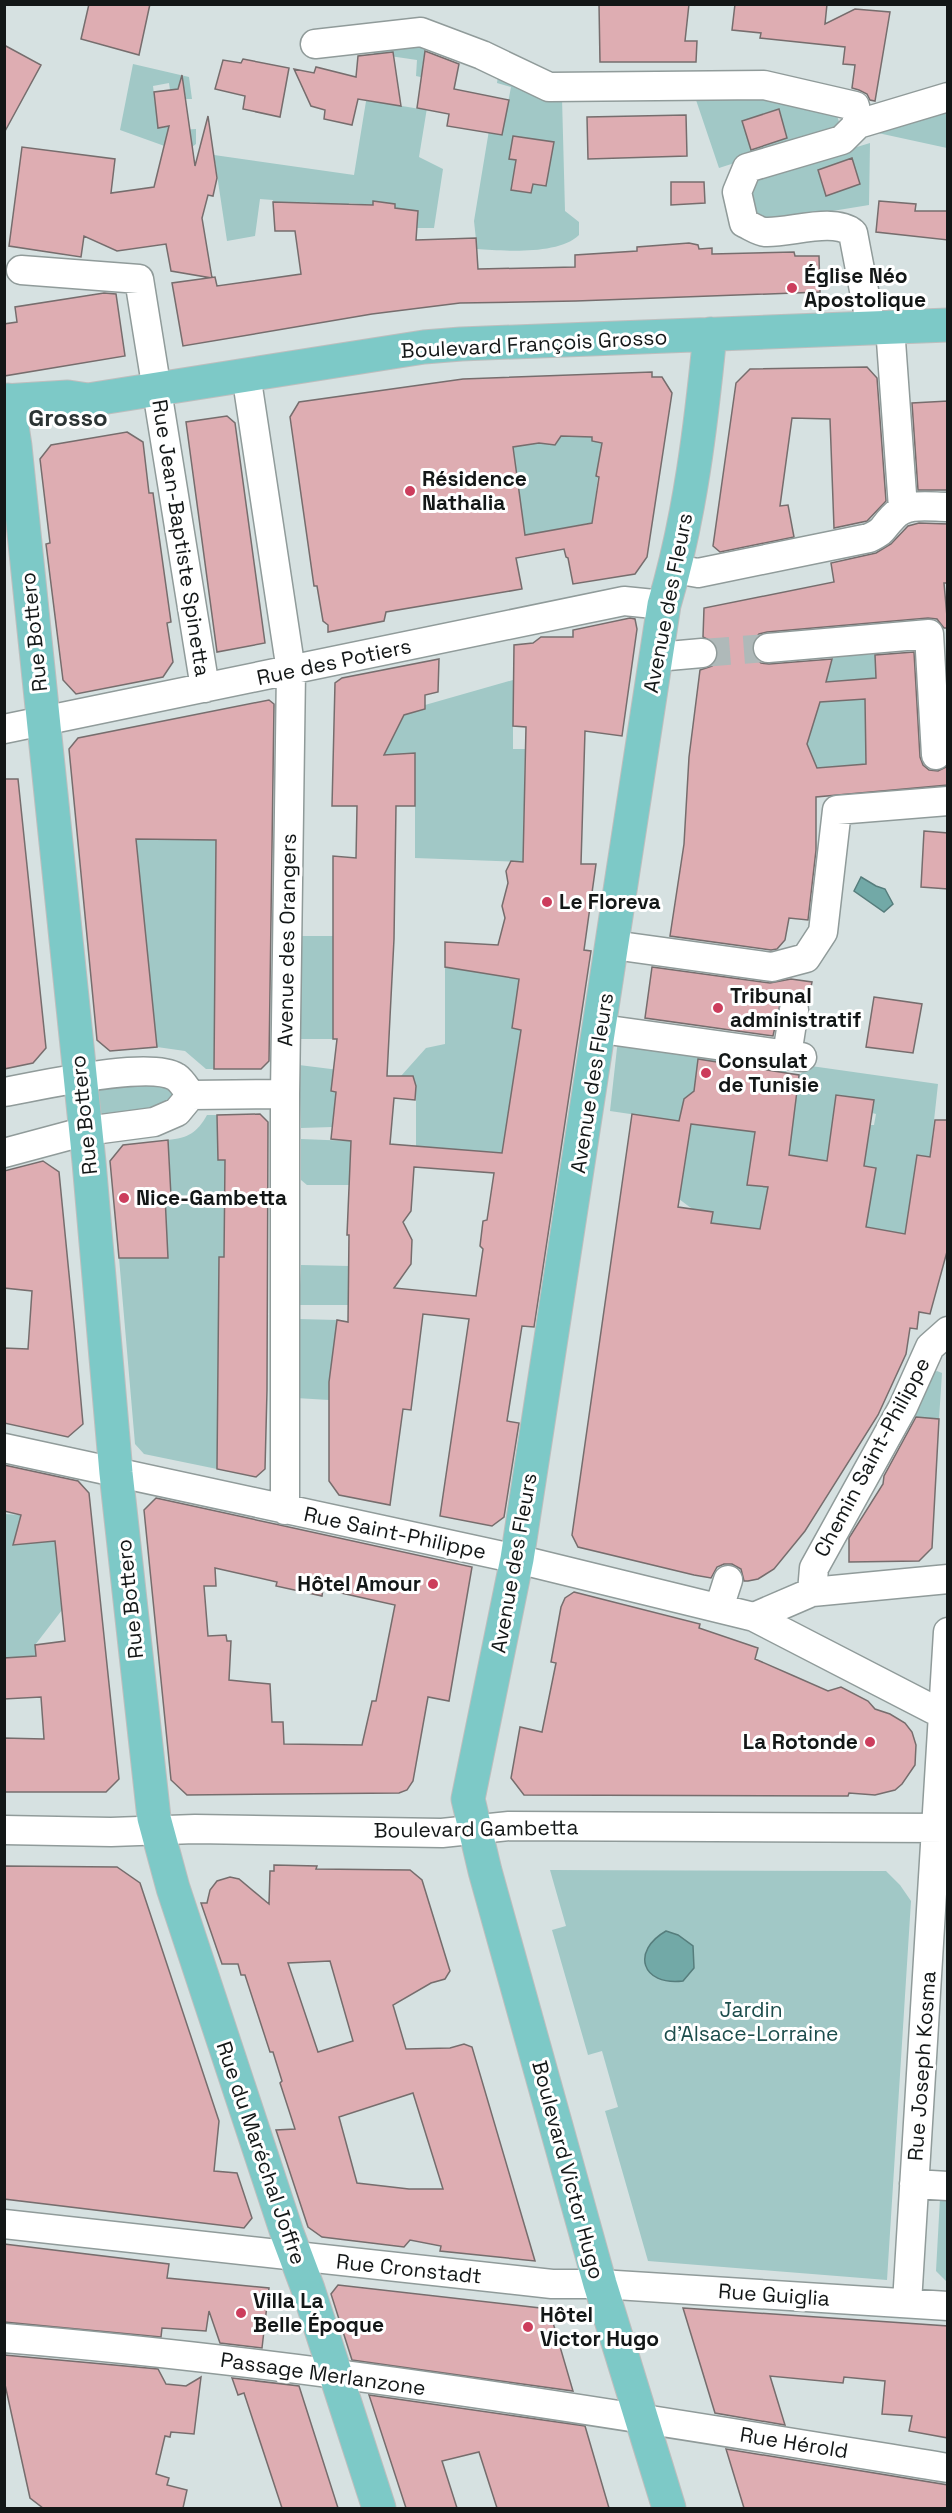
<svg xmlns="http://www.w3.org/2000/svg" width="952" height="2513" font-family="'Space Grotesk',sans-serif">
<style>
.green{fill:#a1c8c6;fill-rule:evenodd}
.water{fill:#72a9a7;stroke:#567d7c;stroke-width:1.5}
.building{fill:#deadb2;stroke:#766d6d;stroke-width:1.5;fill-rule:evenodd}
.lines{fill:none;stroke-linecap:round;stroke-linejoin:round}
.minor-tunnel{stroke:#afb9b9;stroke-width:28;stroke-dasharray:28 14;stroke-linecap:butt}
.minor-casing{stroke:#909b9a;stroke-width:31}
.major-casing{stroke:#bdbebe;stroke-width:35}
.minor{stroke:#fff;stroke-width:28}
.major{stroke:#7dc9c7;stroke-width:33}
.poi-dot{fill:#cc3d5c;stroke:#fff;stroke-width:2}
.labels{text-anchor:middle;stroke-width:6;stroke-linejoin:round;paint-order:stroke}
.poi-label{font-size:21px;font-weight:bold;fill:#131717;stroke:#fff;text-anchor:start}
.street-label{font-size:21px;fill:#131717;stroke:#fff}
.park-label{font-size:21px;fill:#1b4c4b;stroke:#fff}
.quarter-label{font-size:24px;font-weight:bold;fill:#2b3333;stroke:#fff}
</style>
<rect width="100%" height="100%" fill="#d6e1e1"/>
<path class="green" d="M426,43l-4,26 11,2 -14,86 24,12 -9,59h-17l1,-17 -23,-3 -1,-4 -20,-3 -1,4 -24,-2 -1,3 -38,-4 -1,4h-7l-1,-3 -28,-1v-2l-13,-1 -5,37 -28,5 -13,-86 140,20 21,-129zM383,55l34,5 -1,16 9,2 -5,31 -30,-5z
M133,64l56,13 3,22h-6l-2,-10 -14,1 -1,-7 -16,3 5,41 22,-2 1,5 15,-1v15l-12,9 -64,-23z
M498,76l64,22 3,113 14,11v13c-20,20 -75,16 -102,14l-3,-28 19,-115 14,2 4,-21 -14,-4zM513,136l40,7 -7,43 -13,-2 -2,9 -20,-3 5,-30 -7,-2z
M753,93l83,19 3,10 -3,6 -9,5 -108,35 -24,-71zM779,109l8,29 -36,11 -9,-28z
M947,105v43l-69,-15z
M870,143l-1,62 -98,16 -17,-6 -8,-22 6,-14zM852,158l-26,38v-1l-8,-25z
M561,436l31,1 10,6 -8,66 6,12 -75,14 -12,-88 22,-4v-5l20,7z
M875,654l2,44 -12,1 1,65 -49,4 -13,-13 29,-98z
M513,680v69h12l-2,113 -108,-4v-104l-34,1 14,-32 6,-2 3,-6 21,-6v-4z
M136,839l80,1 -2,229h-8l-21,-18 -28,-4z
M300,936h33v103h-34z
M445,967l74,12 -7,49 9,2 -19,123 -86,-7v-60l-4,-10h-11l25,-28 19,-4z
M618,1039l166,24 3,11 12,1 12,-9 127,18 -8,73 -13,-2 -12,79 -35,-5 -48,-34 52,-27 -121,-18 19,38 -12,41 -49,-6 -32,-24 12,-76 -81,-12zM836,1095l38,5 -2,13 4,1 -2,11h-4z
M299,1065l48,6 -11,21 -4,35 -31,1z
M174,1082v26l-82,17 -5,-41z
M207,1115h10l1,45h7l-1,97 -5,1 -2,211 -73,-15 -9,-10 -16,-186h48l-2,-62 6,-1 -3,-55c20,-2 29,-7 39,-25z
M301,1139l50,2 -1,44h-43l-6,-5z
M301,1265l48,1 -1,39h-49z
M298,1319l39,1 -8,65 39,6 -39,9 -33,-2z
M937,1371l5,2 -3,46 -31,-2 24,-44z
M5,1514l16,1 -8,30 42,-4 7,69 -27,35 1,11 -31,2z
M550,1870l336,1 14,14 11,16 -24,379 -239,-19 -43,-150 13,-4 -16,-56 -14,4 -36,-125 14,-4z
M940,2198l7,1v83l-11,-11z"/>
<path class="water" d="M861,877l15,9 9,3 8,15 -9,8 -30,-21z
M666,1931l12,4 15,11 1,22 -11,13c-42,5 -52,-30 -17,-50z"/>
<path class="building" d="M89,4h61l-11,51 -58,-16z
M599,4h90l-4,37h12l-1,21h-96z
M735,4h92l-2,20 30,-15 35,3 -15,89 -5,-1 -3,-6 -8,-4 -7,-2 3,-23 -12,-1 2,-17 -85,-9 1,-5 -29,-3z
M4,45l37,20 -37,68z
M425,51l34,13 -5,25 55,11 -7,35 -55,-9 2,-12 -32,-6z
M393,52l8,54 -43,-7 -6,26 -28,-6 1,-9 -14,-4 -17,-37 20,4 2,-6 40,10 2,-21z
M243,59l46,9 -9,49 -37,-8 2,-13 -30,-7 8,-29 18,3z
M182,75l13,91 13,-50 9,62 -4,18 -5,-1 -6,23 10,60 -41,-7 -5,-27 -49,7 -33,-15 -3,21 -72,-11 13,-99 93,12 -4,34 43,-6 15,-61 -11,2 -4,-36 24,-3z
M779,109l8,29 -36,12 -9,-29z
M686,115l1,41 -99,3 -1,-42z
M513,136l41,6 -8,44 -13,-2 -2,9 -20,-3 5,-30 -7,-1z
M852,158l8,26 -34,12 -8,-26z
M671,182h33l1,21 -34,2z
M373,201l22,3v4l23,3 -2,29 60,-2 2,31 97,-2v-12l62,-4v-4l52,-4 9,2 1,4 13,-1v6l82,-2 1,4h24l1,36 -244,9 -116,2 -88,11 -189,32 -11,-63 43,-6 2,9 84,-12 -6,-43h-20l-2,-29 100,3z
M879,201l37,3 -1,7h33v29l-72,-8z
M104,293l12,1 9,62 -121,20v-52l13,-2 -2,-15z
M867,367l10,11 9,123 -19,20 -33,7 -4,-109 -38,-1 -12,88 8,-1 6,32 -74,15 -7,-6 23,-163 14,-14z
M652,372v5h10l10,16 -25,164 -12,17 -62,10 -5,-26 -2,-1 -2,-8 -48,9 6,31 -136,23 -2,9 -56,11v-7l-5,-4 -6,-35h-3l-24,-169 9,-15 164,-23zM561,436l31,1v4l10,2 -6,33 3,1 -7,46 -67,12 -12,-88 26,-4 16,2z
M948,401v89h-30l-6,-87z
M227,416l8,7 30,220 -48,9 -31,-230z
M127,432l16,10 6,51h4l18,129 -4,1 6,39 -10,15 -87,17 -13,-14 -17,-136 4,-1 -10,-84 11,-14z
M919,523l29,1v59h-4l4,45h-4l-7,-9 -9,-1 -161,14 -8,2 -6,7 -1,9 3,8 6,5 8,1 63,-5 -6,23 50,-4 -1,-23 39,-3 6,105 3,8 6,5 9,1 10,-5v19l-132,12v53l-8,70 -19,-2 -4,22 -8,9 -6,1 -101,-14 14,-92 5,-87 11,-87 12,-4 5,-6 1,-8 -3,-9 -12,-6 1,-29 130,-26 -3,-19 45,-10 15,-9 17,-18zM865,699l1,65 -49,4 -10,-24 13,-42z
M630,618l5,1 2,10 -15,107 -37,-5 -4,133h15l-12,86 7,1 -57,376 -12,-1 -15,95 12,2 -15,94 -12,9 -52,-10 29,-197 -46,-5 -12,96 -8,-1 -13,96 -51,-10 -10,-14v-99l8,-62 11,2 1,-87h-2l4,-94 -20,-2 5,-47 -5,-1 6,-52h-4v-183l23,2 1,-52h-25l3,-123 7,-5 97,-19 -1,33 -13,3v14l-21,6 -20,40 31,-2v53h-19l-2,133 -7,137h26l3,10 -1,14 -21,-2 -4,46 112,9 19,-123 -9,-2 7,-49 -74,-12v-25l53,3 7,-27 -3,-12 6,-23 -2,-12 5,-10 12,1 3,-135 -13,-1 1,-81 19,-2 8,-6h32v-7zM414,1167l80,6 -7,47 -4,1 -3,25 3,3 -7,47 -82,-8 17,-24 1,-24 -9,-18 8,-11z
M269,700l5,4 -5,357 -8,8h-47l2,-229 -80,-1 21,208 -47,4 -13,-11 -28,-291 9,-11z
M4,779h14l28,269 -13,15 -29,6z
M924,831l24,2v56l-27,-2z
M652,967l118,16 21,-4 21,3 -4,20 -4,-5 -8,-3 -8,1 -7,5 -8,36 -128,-18z
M874,997l48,7 -9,49 -47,-6z
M698,1059l101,16 -10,80 38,6 9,-66 38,5 -10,66 12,2 -10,59 39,7 12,-79 13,2 5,-37h13v128l-18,66 -11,-2 -2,17 -7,-1 -4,26 -28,61 -73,116 -31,38 -16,10 -10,2h-4l-3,-12 -9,-5h-8l-7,3 -6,11 -17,-3 -116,-28 -6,-12 60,-421 47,7 5,-22 10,-8zM691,1124l64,8 -8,53 21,2 -8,42 -49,-6 2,-11 -35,-5z
M260,1114l8,8 -1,268 -2,79 -9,8 -39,-8 2,-212h5l1,-97h-7l-1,-45z
M168,1140l3,56h-6l3,62h-49l-9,-97 13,-16z
M43,1161l16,11 16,163 8,89 -15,13 -64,-14v-75l24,1 4,-58 -28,-3v-117z
M916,1417l23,2 -7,129 -13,13 -70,1v-24l34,-54 1,-8z
M4,1465l74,16 11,12 30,286 -13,13h-102v-54l40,1 -3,-42 -37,2v-41l32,-2 -1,-11 30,-4 -10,-100 -42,4 8,-30 -17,-4z
M156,1498l316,69 -23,134 -21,-4 -15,84 -6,9 -8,3 -212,2 -16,-15 -27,-270zM215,1568l62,14 -1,4 46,10 1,-7 72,16 -19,96h-4l-10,44 -78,-1 -1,-22h-11l-2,-38 -41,-4 2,-39h-4l-1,-6 -18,1 -4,-50h12z
M574,1592l126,32 -1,4 59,20 -3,11 39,17 34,15 13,-4 27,14 7,8 15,5 15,9 7,9 4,13 -1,20 -13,19 -7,6 -20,5 -26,-2 -1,3 -324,-1 -13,-17 9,-51 22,5 14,-69 -5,-1 10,-55 4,-9z
M274,1865l43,1 -1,3 94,1 12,10 28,91 -5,8 -14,4 -38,22 13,44 44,-1 14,-4 8,3 63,214 -95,-10 1,-5 -31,-6 -6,7 -82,-10 -14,-10 -32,-97 19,-1 -15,-46 2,-2 -9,-29h-3l-25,-77h-4l-3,-11h-16l-21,-61h6l3,-13 7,-9 13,-4 9,2 30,25 1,-33h4zM330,1961l23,80 -35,11 -30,-89zM413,2093l30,96h-34l-52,-6 -18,-66z
M4,1866l113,1 23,16 79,238 -5,50 23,2 15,45 -8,10 -240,-29z
M4,2244l165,20 -2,14 102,10 -7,60 -42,-5 -11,-32 -3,20 -44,-3 -1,9 -157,-15z
M338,2285l211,24 24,82 -221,-31 -21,-66z
M683,2308l265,18v112l-39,-7 3,-15 -30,-2 3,-33 -41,-4 -1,6 -73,-7 15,49 -70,-12z
M4,2355l154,14 8,15 20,2 15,-9 -7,57 -23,-2 -1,5 -5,-1 -9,38 13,4 -2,7 20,5 -4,18h-140l-13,-10 -26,-118z
M232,2378l67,8 39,122h-56l-38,-115 -6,2z
M369,2395l216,31 24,82h-112l-18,-56 -37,9 15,47h-51z
M726,2449l222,36v23h-204z"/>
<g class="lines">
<path class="minor-tunnel" d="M702,653l66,-5"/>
<defs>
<path id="minor" d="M315,44l106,-12 61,23 67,32 215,-2 91,21 3,18 -16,16 -95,28 -10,24 7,31c7,3 15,9 22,9 24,1 68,-15 87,1l18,94
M858,124l90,-27
M21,270l118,9 66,409
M890,327l13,181
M246,374l45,297 -6,423v416
M675,569l23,4 171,-35c17,-8 12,-9 24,-21 13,-15 36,-10 55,-10
M768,648l161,-14 7,121
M657,657l45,-4
M4,729l620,-128 40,4
M613,945l159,22 34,-9 17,-26 14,-122 111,-9
M601,1029l201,28
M787,1055l7,-45
M4,1092c35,-6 145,-32 172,-15 6,4 11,13 15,18l94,-1
M4,1153l82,-22 68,-9 23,-10 14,-17
M4,1448l513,111 237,58 188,97
M812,1592l2,-24 89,-161 27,-60 18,-16
M719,1608l9,-28
M754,1617l58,-25 136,-13
M4,1830l107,2 84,-3 247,4 67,-7 439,2
M914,2184l34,2
M4,2224l548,60h48l348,22
M907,2303l41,-671
M4,2338c317,26 630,79 944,130"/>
<path id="major" d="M8,400l7,46 74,716 27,311 38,345 19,70 114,345 21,56 71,219
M4,401l64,-4 20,3 336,-53 37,-3 487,-19
M669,2508l-69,-224 -115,-413 -17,-72 49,-240 147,-954c26,-87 37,-180 46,-271"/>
</defs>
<use href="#minor" class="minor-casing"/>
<use href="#major" class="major-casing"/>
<use href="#minor" class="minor"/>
<use href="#major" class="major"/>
</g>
<g class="poi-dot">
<circle cx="792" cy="288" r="6"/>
<circle cx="410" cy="491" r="6"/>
<circle cx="547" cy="902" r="6"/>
<circle cx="718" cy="1008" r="6"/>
<circle cx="706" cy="1073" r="6"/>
<circle cx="124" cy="1198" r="6"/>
<circle cx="433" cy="1584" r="6"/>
<circle cx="870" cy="1742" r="6"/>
<circle cx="241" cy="2313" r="6"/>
<circle cx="528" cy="2327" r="6"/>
</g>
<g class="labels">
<g class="poi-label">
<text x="804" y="283">Église Néo<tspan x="804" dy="24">Apostolique</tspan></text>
<text x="422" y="486">Résidence<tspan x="422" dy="24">Nathalia</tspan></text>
<text x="559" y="909">Le Floreva</text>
<text x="730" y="1003">Tribunal<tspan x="730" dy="24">administratif</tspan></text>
<text x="718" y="1068">Consulat<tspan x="718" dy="24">de Tunisie</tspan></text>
<text x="136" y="1205">Nice-Gambetta</text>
<text x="421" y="1591" text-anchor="end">Hôtel Amour</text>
<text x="858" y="1749" text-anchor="end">La Rotonde</text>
<text x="253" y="2308">Villa La<tspan x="253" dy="24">Belle Époque</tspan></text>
<text x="540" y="2322">Hôtel<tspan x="540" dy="24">Victor Hugo</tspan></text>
</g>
<g class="street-label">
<text transform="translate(534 344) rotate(-3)" y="7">Boulevard François Grosso</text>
<text transform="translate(181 538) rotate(81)" y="7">Rue Jean-Baptiste Spinetta</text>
<text transform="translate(668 603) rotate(-79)" y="7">Avenue des Fleurs</text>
<text transform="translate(34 632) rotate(-96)" y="7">Rue Bottero</text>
<text transform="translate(334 662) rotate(-12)" y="7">Rue des Potiers</text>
<text transform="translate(287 940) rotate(-89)" y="7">Avenue des Orangers</text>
<text transform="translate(592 1083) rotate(-81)" y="7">Avenue des Fleurs</text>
<text transform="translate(84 1115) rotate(-96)" y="7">Rue Bottero</text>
<text transform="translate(872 1457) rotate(-62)" y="7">Chemin Saint-Philippe</text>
<text transform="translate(395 1533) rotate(12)" y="7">Rue Saint-Philippe</text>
<text transform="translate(514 1563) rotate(-80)" y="7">Avenue des Fleurs</text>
<text transform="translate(130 1599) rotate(-96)" y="7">Rue Bottero</text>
<text transform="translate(476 1829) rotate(-1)" y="7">Boulevard Gambetta</text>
<text transform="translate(922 2066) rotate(-86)" y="7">Rue Joseph Kosma</text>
<text transform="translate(261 2153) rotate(71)" y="7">Rue du Maréchal Joffre</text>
<text transform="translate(568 2170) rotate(75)" y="7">Boulevard Victor Hugo</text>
<text transform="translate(409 2269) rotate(6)" y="7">Rue Cronstadt</text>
<text transform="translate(774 2295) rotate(4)" y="7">Rue Guiglia</text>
<text transform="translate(323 2374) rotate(8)" y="7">Passage Merlanzone</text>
<text transform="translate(794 2443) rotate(9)" y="7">Rue Hérold</text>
</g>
<g class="park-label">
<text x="751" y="2017">Jardin<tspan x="751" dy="24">d'Alsace-Lorraine</tspan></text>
</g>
<g class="quarter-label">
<text x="68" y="426">Grosso</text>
</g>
</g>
<rect width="952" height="2513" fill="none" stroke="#131717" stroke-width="12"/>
</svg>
